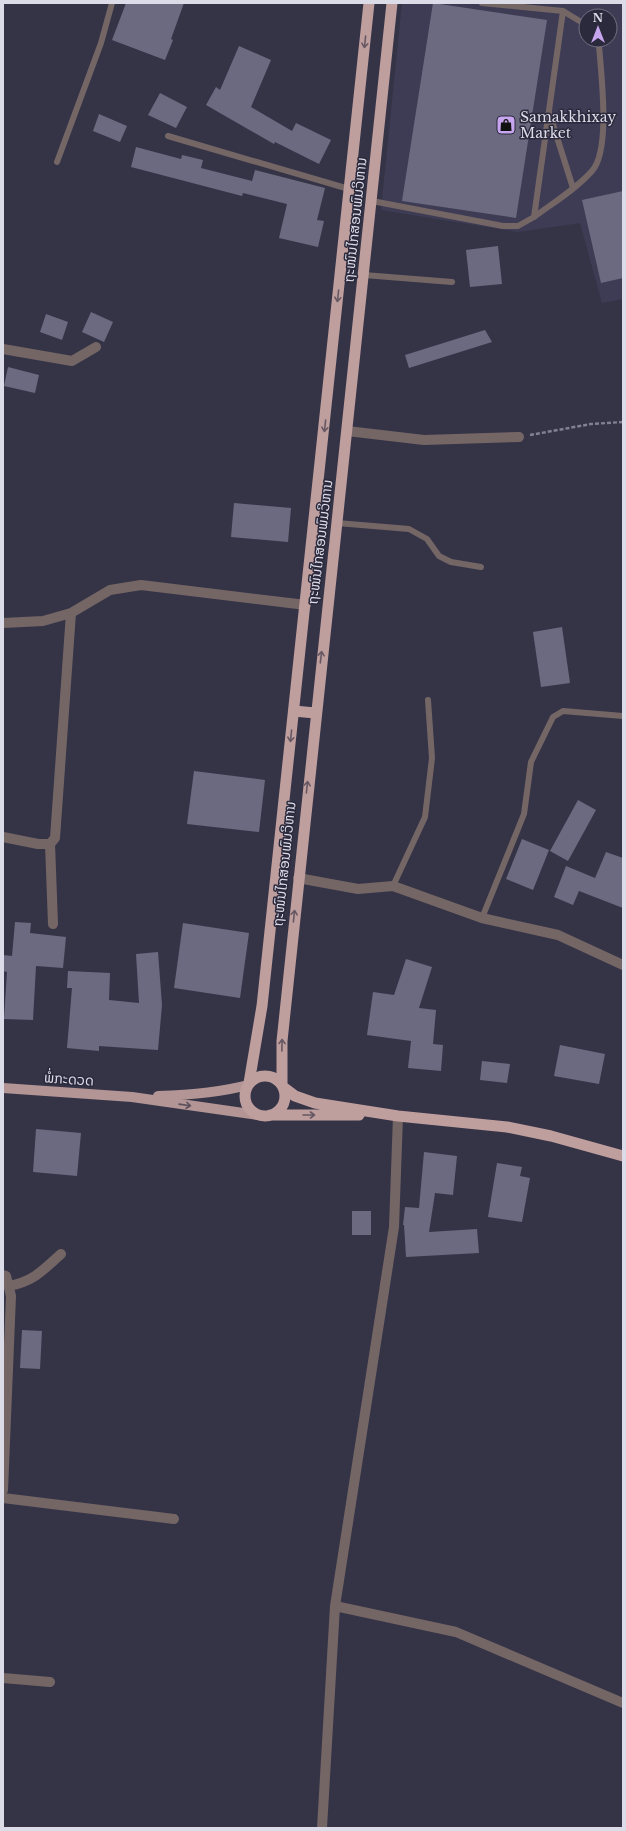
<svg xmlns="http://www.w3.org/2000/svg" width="626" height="1831" font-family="'Libre Baskerville','Noto Sans Lao',serif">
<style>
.built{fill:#3e3c55;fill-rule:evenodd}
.building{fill:#6b6a80}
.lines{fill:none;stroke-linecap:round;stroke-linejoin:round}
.path{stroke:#828191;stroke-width:2.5;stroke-dasharray:4 2;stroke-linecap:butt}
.service{stroke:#756666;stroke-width:6}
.minor{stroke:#756666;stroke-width:10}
.primary{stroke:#b39595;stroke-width:10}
.trunk{stroke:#bf9e9e;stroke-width:11}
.oneway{stroke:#665863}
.oneway2{stroke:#5b4f5b}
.labels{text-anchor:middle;stroke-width:3;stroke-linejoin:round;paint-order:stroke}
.poi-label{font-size:14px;fill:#dcdbe8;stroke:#2b293c;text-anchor:start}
.street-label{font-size:14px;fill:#dcdbe8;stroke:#2b293c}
</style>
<rect width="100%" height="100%" fill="#353447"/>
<path class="built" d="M402,3h221v296l-21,4 -22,-80 -62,9 -137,-22zM586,16h24v24h-24z"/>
<path class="building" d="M126,3h58l-13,36 2,1 -8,20 -53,-20z
M433,3l114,17 -31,198 -114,-17z
M239,46l32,14 -20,47 41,24 4,-8 35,17 -12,24 -44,-22 -1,2 -68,-39 10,-18 4,3z
M160,93l27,14 -11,21 -28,-13z
M99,114l28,12 -7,16 -27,-11z
M136,147l45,12 1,-4 21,5 -2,8 51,13 3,-11 70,18 -8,32 7,1 -6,26 -39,-9 8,-34 -44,-11 -1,3 -111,-29z
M623,191v87l-22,5 -19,-83z
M498,246l4,38 -32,3 -4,-37z
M91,312l22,10 -9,20 -22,-10z
M46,314l22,8 -6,18 -22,-8z
M485,330l7,12 -83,26 -4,-13z
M8,367l31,8 -4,18 -31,-7z
M234,503l57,5 -3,34 -57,-5z
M562,627l8,56 -29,4 -8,-55z
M194,771l71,9 -6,52 -72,-8z
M578,800l18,10 -28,51 -18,-10z
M522,839l27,11 -16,40 -27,-11z
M606,852l17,6v50l-44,-17 -6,14 -19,-8 12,-31 29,12z
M15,922l16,1 -1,10 36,4 -3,31 -27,-2 -3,54 -29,-1 3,-47 -4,-1v-16l9,1z
M183,923l66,10 -9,65 -66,-10z
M158,952l4,53 -4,45 -59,-4v5l-32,-3 5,-60h-5l1,-17 42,2 -1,27 30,3 -3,-49z
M406,959l26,8 -13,41 17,2 -3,34 10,1 -2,26 -33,-3 3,-27 -44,-6 6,-43 21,3z
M560,1045l45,9 -6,30 -45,-8z
M482,1061l28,3 -3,19 -27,-3z
M36,1129l45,4 -4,43 -44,-4z
M424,1152l33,4 -4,39 -18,-2 -6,39 48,-3 2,24 -73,4 -2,-32h-1l2,-18 14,1z
M497,1163l25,4 -2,9 10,2 -8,44 -34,-5z
M352,1211h19v24h-19z
M22,1330l20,1 -2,38 -20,-1z"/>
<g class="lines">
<path class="path" d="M530,435l61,-11 32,-2"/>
<path class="service" d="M563,11l23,14
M550,115l23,73
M168,136l181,53
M57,162l44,-119 11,-40
M372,201l131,25h15l16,-9 29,-206 -81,-8
M534,217c19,-14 42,-28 58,-46 19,-21 9,-97 7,-126l-2,-5
M364,275l88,7
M337,523l72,6 18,10 12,17 12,6 30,5
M393,886l32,-69 7,-59 -4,-58
M482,918l42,-104 7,-52 22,-45 10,-6 60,5"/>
<path class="minor" d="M3,349l69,12 24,-14
M347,431l77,9 95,-3
M3,623l40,-2 28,-8 39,-23 31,-5 165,20
M3,837l35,7h12l5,-6 16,-225
M50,844l3,80
M298,878l60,11 35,-3 89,32 76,17 65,30
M3,1275l3,1 5,20 -8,194
M9,1286c25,-5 33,-15 52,-32
M3,1498l171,21
M335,1606l121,26 167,71
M3,1678l47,4
M322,1828l13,-222 59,-379 4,-111"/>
<path class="primary" d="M3,1088l129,9 126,18
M158,1096c31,-1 60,-3 90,-11"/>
<path class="trunk" d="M294,711l21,2
M245 1096a20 20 0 1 1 40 0a20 20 0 1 1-40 0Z
M249,1083l13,-77 107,-1003
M282,1084v-43c35,-346 75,-692 110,-1038
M283,1087l12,9 20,7 83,13 109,11 44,9 72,20
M270,1115h89"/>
</g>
<defs><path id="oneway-shaft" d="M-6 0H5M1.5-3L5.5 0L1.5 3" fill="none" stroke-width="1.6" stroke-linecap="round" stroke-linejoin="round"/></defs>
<g class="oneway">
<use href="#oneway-shaft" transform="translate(365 42) rotate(96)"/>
<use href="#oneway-shaft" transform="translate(338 296) rotate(96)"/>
<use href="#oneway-shaft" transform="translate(325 426) rotate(96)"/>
<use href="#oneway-shaft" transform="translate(321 657) rotate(-83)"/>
<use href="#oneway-shaft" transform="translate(291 736) rotate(96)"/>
<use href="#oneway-shaft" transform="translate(307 787) rotate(-84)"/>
<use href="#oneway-shaft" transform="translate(294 916) rotate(-84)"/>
<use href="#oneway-shaft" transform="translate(282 1045) rotate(-89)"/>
<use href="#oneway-shaft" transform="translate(309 1115)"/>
</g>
<use class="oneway2" href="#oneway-shaft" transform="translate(185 1105) rotate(8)"/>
<defs>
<symbol id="shop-square" viewBox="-11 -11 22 22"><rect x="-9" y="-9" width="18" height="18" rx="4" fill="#c8a6ef" stroke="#2b293c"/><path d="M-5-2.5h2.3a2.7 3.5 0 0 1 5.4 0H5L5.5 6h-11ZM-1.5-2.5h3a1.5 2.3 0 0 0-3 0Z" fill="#111"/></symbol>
</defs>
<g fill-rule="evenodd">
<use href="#shop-square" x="495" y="114" width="22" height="22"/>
</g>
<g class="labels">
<g class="poi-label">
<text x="520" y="122">Samakkhixay<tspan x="520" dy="16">Market</tspan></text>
</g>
<g class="street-label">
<text transform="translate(355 220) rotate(-84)" y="5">ຖະໜົນໄກສອນພົມວິຫານ</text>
<text transform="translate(320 542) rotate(-83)" y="5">ຖະໜົນໄກສອນພົມວິຫານ</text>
<text transform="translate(284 864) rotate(-84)" y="5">ຖະໜົນໄກສອນພົມວິຫານ</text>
<text transform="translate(69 1079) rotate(4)" y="5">ພໍ່ກະດວດ</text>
</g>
</g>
<rect width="626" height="1831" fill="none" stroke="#dcdbe8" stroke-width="8"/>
<g transform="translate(598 28)"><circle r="19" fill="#2b293c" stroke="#727081"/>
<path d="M0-3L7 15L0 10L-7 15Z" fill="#c8a6ef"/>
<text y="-6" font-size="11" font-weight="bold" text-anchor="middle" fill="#dcdbe8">N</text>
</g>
</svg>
